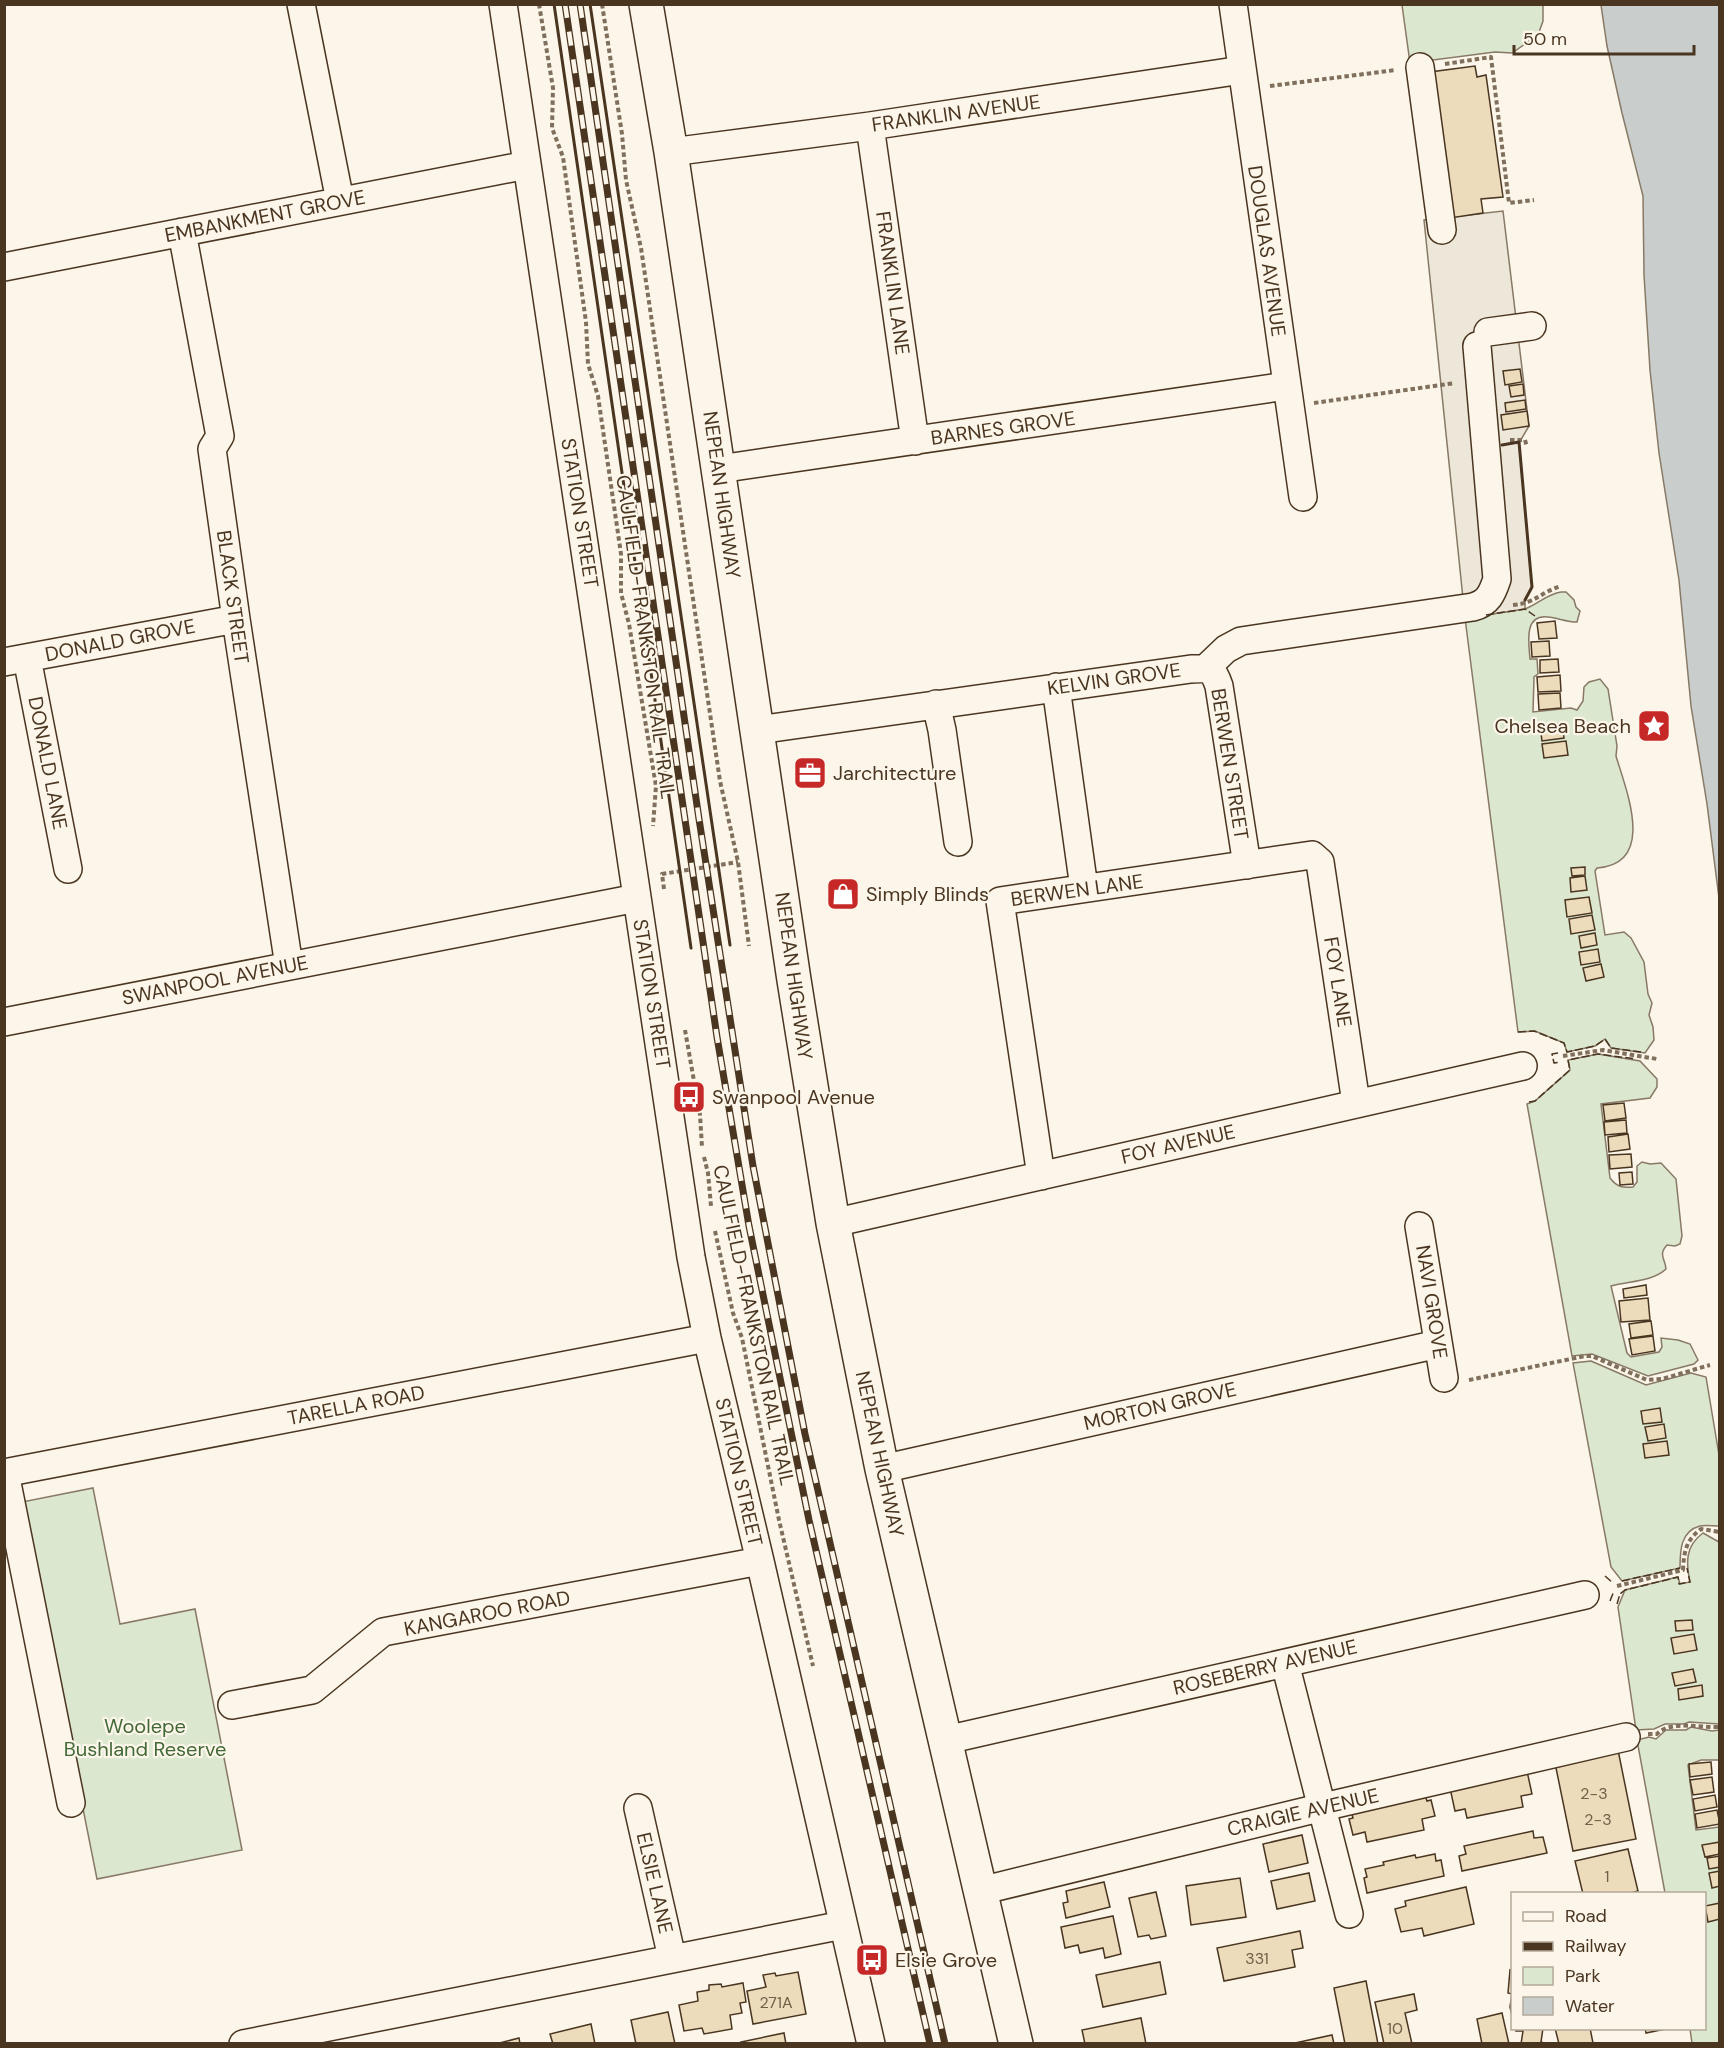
<svg xmlns="http://www.w3.org/2000/svg" width="1724" height="2048" font-family="'DM Sans',sans-serif">
<style>
.green{fill:#dce7d0;stroke:#887966;stroke-width:1.5}
.parking{fill:#ede7d9;stroke:#887966;stroke-width:1.5}
.water{fill:#c9cecd;stroke:#887966;stroke-width:1.5}
.building{fill:#ecdcbc;stroke:#4a3520;stroke-width:1.5}
.lines{fill:none;stroke-linecap:round;stroke-linejoin:round}
.minor-casing{stroke:#4a3520;stroke-width:30}
.highway-casing{stroke:#4a3520;stroke-width:36}
.path{stroke:#7f6f5c;stroke-width:4;stroke-dasharray:4.5 3;stroke-linecap:butt}
.minor{stroke:#fbf6e9;stroke-width:27}
.highway{stroke:#fbf6e9;stroke-width:33}
.rail-casing{stroke:#4a3520;stroke-width:7}
.rail{stroke:#fbf6e9;stroke-width:4.5;stroke-dasharray:14;stroke-linecap:butt}
.fence{stroke:#4a3520;stroke-width:1.5;stroke-dasharray:8 3;stroke-linecap:butt}
.wall{stroke:#4a3520;stroke-width:3}
.labels{text-anchor:middle;stroke-width:4.5;stroke-linejoin:round;paint-order:stroke}
.number-label{font-size:16px;fill:#725f47}
.street-label{font-size:20px;fill:#4a3520;stroke:#fbf6e9}
.poi-label{font-size:20px;fill:#4a3520;stroke:#fbf6e9;text-anchor:start}
.park-label{font-size:20px;fill:#436837;stroke:#fbf6e9}
</style>
<rect width="100%" height="100%" fill="#fbf6e9"/>
<path class="green" d="M1402,5h141v16l-5,14 -26,18 -17,-1 -85,11z
M1561,592h5l8,8 2,7 4,4 -3,11c-10,0 -19,-4 -29,-5 -25,-3 -19,27 -18,42h7l1,15 -4,3 -1,35 38,-4 6,2 6,-9 1,-14 5,-5 11,-3 8,10 9,57 -1,10c10,34 41,108 -19,112l-2,3 10,64 19,-3 7,6 13,24 4,32 4,9 -3,12 4,12 1,13 -9,13 -34,-5 -6,-9 -10,7 -28,6 -3,-9 -29,-12 -17,1 -53,-414 60,-9c13,-5 22,-15 36,-17z
M1598,1054l42,7 17,18v8l-7,11 -49,6 9,74c7,9 12,10 23,9l4,-5v-16l5,-4 8,2 11,-1 15,16 6,57 -2,8 -5,2 -8,-1c-9,10 -2,13 -1,24 -14,13 -37,12 -55,17l16,67 4,4 28,-5 3,-5 -1,-9 17,2 12,4 8,16 -4,4 -46,12 -56,-22 -20,2 -45,-252 8,-3 35,-31 -2,-10z
M1591,1361l55,24 45,-12 15,4 13,78v71c-5,0 -15,-1 -19,0 -20,5 -20,26 -20,42l-58,13 -11,-14 -38,-204z
M93,1488l27,136 75,-15 47,241 -145,29 -75,-377z
M1703,1533l16,9v182l-30,-2 -5,2h-19l-11,5 -18,1 -18,-123 7,-17 53,-13 2,7 10,-2c-4,-19 -5,-36 13,-49z
M1691,1727l21,4 7,-1v30h-18l-13,5 8,65 23,-3v216h-27l-2,-14 14,-1v-134l-39,-1 -28,-153 12,-3 7,2 10,-9h20z"/>
<path class="parking" d="M1503,211l26,215 -10,17 13,144 -7,12v10l-60,9 -41,-398z"/>
<path class="water" d="M1601,5h118v893l-12,-94 -16,-98 -12,-126 -20,-127 -9,-83 -6,-95 -1,-79 -21,-83 -15,-67z"/>
<path class="building" d="M1475,66l2,11 9,-2 17,122 -22,2 2,14 -33,5 -20,-146z
M1520,369l2,13 -17,3 -2,-14z
M1523,384l1,11 -13,2 -2,-11z
M1525,400l1,9 -20,3 -1,-9z
M1527,411l2,15 -26,4 -2,-15z
M1555,621l2,17 -18,1 -2,-16z
M1549,641l1,15 -18,1 -1,-15z
M1558,659l1,13 -19,1v-13z
M1560,675l1,16 -23,1 -1,-15z
M1560,693l1,15 -22,2 -1,-16z
M1562,723l2,15 -22,3 -2,-15z
M1566,741l2,14 -24,3 -2,-14z
M1585,867v8l-13,1 -1,-8z
M1585,876l2,14 -16,2 -1,-14z
M1589,897l3,16 -25,4 -2,-17z
M1592,915l3,15 -24,4 -2,-15z
M1595,933l2,12 -16,3 -2,-12z
M1598,949l2,13 -19,3 -2,-13z
M1601,964l3,13 -18,4 -3,-13z
M1624,1103l2,15 -21,3 -2,-16z
M1626,1120l1,13 -22,2 -1,-13z
M1628,1134l2,15 -21,3 -1,-15z
M1631,1154l1,13 -22,2 -1,-14z
M1632,1172l1,12 -13,1 -1,-12z
M1646,1285l1,10 -23,3 -1,-9z
M1648,1298l2,22 -29,2 -2,-21z
M1651,1321l2,14 -22,3 -2,-14z
M1653,1336l2,15 -23,4 -3,-16z
M1660,1408l2,14 -19,2 -2,-13z
M1664,1424l2,14 -18,3 -3,-14z
M1667,1441l2,14 -24,3 -2,-14z
M1692,1620l1,10 -17,1 -1,-10z
M1694,1634l3,16 -23,4 -3,-16z
M1693,1669l3,13 -21,4 -3,-13z
M1702,1685l1,11 -24,4 -1,-11z
M1618,1750l18,89 -63,12 -18,-88z
M1711,1762l1,12 -22,3 -1,-13z
M1527,1771l5,23 -11,2 2,11 -56,11 -2,-9 -10,2 -5,-23z
M1712,1777l2,15 -21,3 -3,-15z
M1425,1795l2,6 4,-1 4,16 -13,3 2,11 -57,12 -2,-10 -12,3 -4,-16 4,-1 -2,-7z
M1715,1795l2,12 -22,4 -2,-12z
M1717,1810l3,14 -23,4 -2,-14z
M1533,1831l1,7 9,-1 4,16 -85,18 -3,-15 7,-2 -2,-8z
M1302,1835l6,28 -39,9 -6,-28z
M1720,1842v12l-15,3 -3,-12z
M1628,1849l10,42 -11,3h-44l-8,-33z
M1435,1854l1,7 5,-1 3,16 -77,17 -3,-15 3,-1 -2,-8 19,-4 -1,-3 32,-7 1,3z
M1720,1856v11l-11,2 -2,-11z
M1720,1871v15l-8,2 -3,-15z
M1309,1873l6,28 -38,8 -6,-28z
M1240,1878l6,39 -55,8 -5,-39z
M1104,1882l6,25 -44,11 -3,-15 5,-1 -2,-11z
M1466,1887l8,37 -50,12 -2,-8 -21,4 -6,-23 11,-3 -1,-5z
M1156,1892l10,44 -15,3 -2,-4 -11,2 -9,-39z
M1720,1903v16l-12,3 -3,-16z
M1113,1916l8,38 -16,4 -2,-10 -23,5 -2,-8 -13,3 -4,-21z
M1300,1931l3,17 -11,2 3,17 -71,14 -7,-33z
M1160,1962l6,32 -63,13 -7,-32z
M1510,1970l2,1v45l-2,-9 2,-13 -4,-1z
M798,1972l8,42 -53,10 -6,-33 19,-4 -3,-12 12,-2 1,3z
M1366,1981l12,63h-33l-11,-56z
M743,1983l3,19 -6,1 2,10 -12,2 2,14 -28,5 -2,-6 -18,3 -5,-26 19,-4 -1,-9 12,-2v-5l12,-1 1,3z
M1414,1994l3,16 -12,3 7,31h-28l-9,-42z
M668,2012l7,32h-39l-5,-24z
M1502,2013l7,31h-27l-5,-25z
M1141,2018l5,26h-61l-3,-14z
M591,2024l4,20h-42l-3,-10z
M1516,2028h27l-2,14 6,2h-26l2,-13h-7z
M1555,2028h35l3,15 -34,1z
M1645,2028h25l-24,5z
M784,2033l2,11h-44l-1,-2z
M1332,2035l2,9 -39,-1z
M519,2038l1,6h-24z"/>
<g class="lines">
<defs>
<path id="minor" d="M301,4l39,197
M503,4l188,1253 16,81 53,223 111,483
M1233,4l70,493
M1420,67l22,163
M870,126l45,315
M671,152l199,-26 372,-56
M182,232l38,204 -8,13 24,170 53,347
M4,267l523,-102
M1488,332l44,-6
M719,469l567,-83
M27,658l41,211
M4,662l232,-43
M1205,669l21,-20 15,-8 232,-34c15,-4 19,-13 24,-28l-20,-233
M1056,687l28,201
M936,704l6,26 16,112
M757,730l434,-61c18,-1 22,-1 28,17l28,179
M4,1022l633,-124
M1041,1176l-41,-275 312,-46 8,7 36,241
M833,1223l690,-157
M1419,1226l25,152
M882,1469l556,-125
M4,1473l703,-135
M5,1473l66,330
M1285,1663l64,251
M232,1705l80,-15 71,-58 377,-71
M946,1740l639,-145
M638,1808l34,150
M980,1891l343,-84 303,-70
M243,2044l600,-119"/>
<path id="highway" d="M646,4l25,148 123,828 39,243 49,246 134,575"/>
</defs>
<use href="#minor" class="minor-casing"/>
<use href="#highway" class="highway-casing"/>
<path class="path" d="M539,4l14,84 -1,40 11,29 23,165 2,42 10,32 23,158v39l8,31 27,162 -3,40
M602,4l20,130 4,46 15,68 79,533 18,81 11,84
M1445,64l46,-7 18,146 25,-3
M1270,86l126,-16
M1314,403l141,-20
M1510,440h15l2,7
M1513,605c23,-2 28,-13 48,-19
M664,889l-2,-15 76,-12
M685,1030l15,85 2,32
M1563,1056l40,-6 54,9
M704,1157l4,16 3,33
M715,1231l18,82 9,25 37,182 34,146
M1469,1380l116,-24h7l55,24 15,-1 48,-14
M1617,1586l66,-16c1,-19 3,-30 18,-41l19,3
M1648,1734h9c13,-14 44,-6 63,-7"/>
<use href="#minor" class="minor"/>
<use href="#highway" class="highway"/>
<defs>
<path id="rail" d="M565,4l152,1033 32,189 60,294 121,524
M580,4l119,815 54,347 52,268 140,610"/>
</defs>
<use href="#rail" class="rail-casing"/>
<use href="#rail" class="rail"/>
<path class="fence" d="M1486,615l39,-6 10,7
M1518,1032l16,-1 30,12 3,9 28,-6 10,-7 6,9 30,4
M1558,1053l-6,1 2,9 6,-1
M1529,1102l6,-1 35,-31 -2,-10 30,-6 38,5
M1605,1576l8,7
M1622,1581l58,-13
M1610,1601l4,-10
M1617,1604l3,-10 5,-4 53,-13 1,7 11,-2 -3,-14"/>
<path class="wall" d="M554,4l137,944
M590,4l140,941
M1502,445l17,-3 13,145 -7,13"/>
</g>
<defs>
<symbol id="sight-square" viewBox="-11 -11 22 22"><rect x="-9" y="-9" width="18" height="18" rx="4" fill="#c62828" stroke="#fbf6e9"/><path d="M0-6L1.8-2.2L6-1.7L2.9 1.2L3.7 5.4L0 3.3L-3.7 5.4L-2.9 1.2L-6-1.7L-1.8-2.2Z" fill="#fff"/></symbol>
<symbol id="office-square" viewBox="-11 -11 22 22"><rect x="-9" y="-9" width="18" height="18" rx="4" fill="#c62828" stroke="#fbf6e9"/><path d="M-6-3h4V-5.5h4V-3h4V5H-6ZM-1-4.5V-3h2v-1.5ZM-6 0V1H6V0Z" fill="#fff"/></symbol>
<symbol id="shop-square" viewBox="-11 -11 22 22"><rect x="-9" y="-9" width="18" height="18" rx="4" fill="#c62828" stroke="#fbf6e9"/><path d="M-5-2.5h2.3a2.7 3.5 0 0 1 5.4 0H5L5.5 6h-11ZM-1.5-2.5h3a1.5 2.3 0 0 0-3 0Z" fill="#fff"/></symbol>
<symbol id="bus-square" viewBox="-11 -11 22 22"><rect x="-9" y="-9" width="18" height="18" rx="4" fill="#c62828" stroke="#fbf6e9"/><path d="M-5-6H5V4H4V6H2V4H-2V6H-4V4H-5ZM-3.5-4V0h7V-4ZM-3.5 1.2v1.5H-2V1.2ZM2 1.2v1.5H3.5V1.2Z" fill="#fff"/></symbol>
</defs>
<g fill-rule="evenodd">
<use href="#sight-square" x="1635" y="707" width="38" height="38"/>
<use href="#office-square" x="791" y="754" width="38" height="38"/>
<use href="#shop-square" x="824" y="875" width="38" height="38"/>
<use href="#bus-square" x="670" y="1078" width="38" height="38"/>
<use href="#bus-square" x="853" y="1941" width="38" height="38"/>
</g>
<g class="labels">
<g class="number-label">
<text x="1594" y="1799">2-3</text>
<text x="1598" y="1825">2-3</text>
<text x="1607" y="1882">1</text>
<text x="1257" y="1964">331</text>
<text x="776" y="2008">271A</text>
<text x="1395" y="2034">10</text>
</g>
<g class="street-label">
<text transform="translate(956 113) rotate(-8)" y="7">FRANKLIN AVENUE</text>
<text transform="translate(265 216) rotate(-11)" y="7">EMBANKMENT GROVE</text>
<text transform="translate(1267 251) rotate(82)" y="7">DOUGLAS AVENUE</text>
<text transform="translate(893 283) rotate(82)" y="7">FRANKLIN LANE</text>
<text transform="translate(1003 428) rotate(-8)" y="7">BARNES GROVE</text>
<text transform="translate(722 495) rotate(82)" y="7">NEPEAN HIGHWAY</text>
<text transform="translate(580 513) rotate(81)" y="7">STATION STREET</text>
<text transform="translate(233 597) rotate(82)" y="7">BLACK STREET</text>
<text transform="translate(646 637) rotate(82)" y="7">CAULFIELD-FRANKSTON RAIL TRAIL</text>
<text transform="translate(120 640) rotate(-11)" y="7">DONALD GROVE</text>
<text transform="translate(1114 679) rotate(-8)" y="7">KELVIN GROVE</text>
<text transform="translate(48 763) rotate(79)" y="7">DONALD LANE</text>
<text transform="translate(1230 764) rotate(81)" y="7">BERWEN STREET</text>
<text transform="translate(1077 890) rotate(-8)" y="7">BERWEN LANE</text>
<text transform="translate(794 976) rotate(82)" y="7">NEPEAN HIGHWAY</text>
<text transform="translate(215 980) rotate(-11)" y="7">SWANPOOL AVENUE</text>
<text transform="translate(1338 982) rotate(81)" y="7">FOY LANE</text>
<text transform="translate(652 994) rotate(81)" y="7">STATION STREET</text>
<text transform="translate(1178 1144) rotate(-13)" y="7">FOY AVENUE</text>
<text transform="translate(1432 1302) rotate(81)" y="7">NAVI GROVE</text>
<text transform="translate(754 1325) rotate(78)" y="7">CAULFIELD-FRANKSTON RAIL TRAIL</text>
<text transform="translate(356 1405) rotate(-11)" y="7">TARELLA ROAD</text>
<text transform="translate(1160 1406) rotate(-13)" y="7">MORTON GROVE</text>
<text transform="translate(880 1454) rotate(78)" y="7">NEPEAN HIGHWAY</text>
<text transform="translate(739 1472) rotate(77)" y="7">STATION STREET</text>
<text transform="translate(487 1613) rotate(-11)" y="7">KANGAROO ROAD</text>
<text transform="translate(1265 1667) rotate(-13)" y="7">ROSEBERRY AVENUE</text>
<text transform="translate(1303 1812) rotate(-13)" y="7">CRAIGIE AVENUE</text>
<text transform="translate(655 1883) rotate(77)" y="7">ELSIE LANE</text>
</g>
<g class="poi-label">
<text x="1631" y="733" text-anchor="end">Chelsea Beach</text>
<text x="833" y="780">Jarchitecture</text>
<text x="866" y="901">Simply Blinds</text>
<text x="712" y="1104">Swanpool Avenue</text>
<text x="895" y="1967">Elsie Grove</text>
</g>
<g class="park-label">
<text x="145" y="1733">Woolepe<tspan x="145" dy="23">Bushland Reserve</tspan></text>
</g>
</g>
<rect width="1724" height="2048" fill="none" stroke="#4a3520" stroke-width="12"/>
<rect x="1511" y="1892" width="195" height="138" fill="#fbf6e9" stroke="#b4a999" stroke-width="1.5"/>
<rect x="1523" y="1912" width="30" height="9" fill="#fbf6e9" stroke="#b4a999" stroke-width="1.5"/>
<text x="1565" y="1922" font-size="18" fill="#4a3520">Road</text>
<rect x="1523" y="1942" width="30" height="9" fill="#4a3520" stroke="#b4a999" stroke-width="1.5"/>
<text x="1565" y="1952" font-size="18" fill="#4a3520">Railway</text>
<rect x="1523" y="1967" width="30" height="18" fill="#dce7d0" stroke="#b4a999" stroke-width="1.5"/>
<text x="1565" y="1982" font-size="18" fill="#4a3520">Park</text>
<rect x="1523" y="1997" width="30" height="18" fill="#c9cecd" stroke="#b4a999" stroke-width="1.5"/>
<text x="1565" y="2012" font-size="18" fill="#4a3520">Water</text>
<path d="M1514 45v9h180v-9" fill="none" stroke="#4a3520" stroke-width="3"/>
<text x="1523" y="45" font-size="18" fill="#4a3520" stroke="#fbf6e9" stroke-width="4.5" paint-order="stroke">50 m</text>
</svg>
